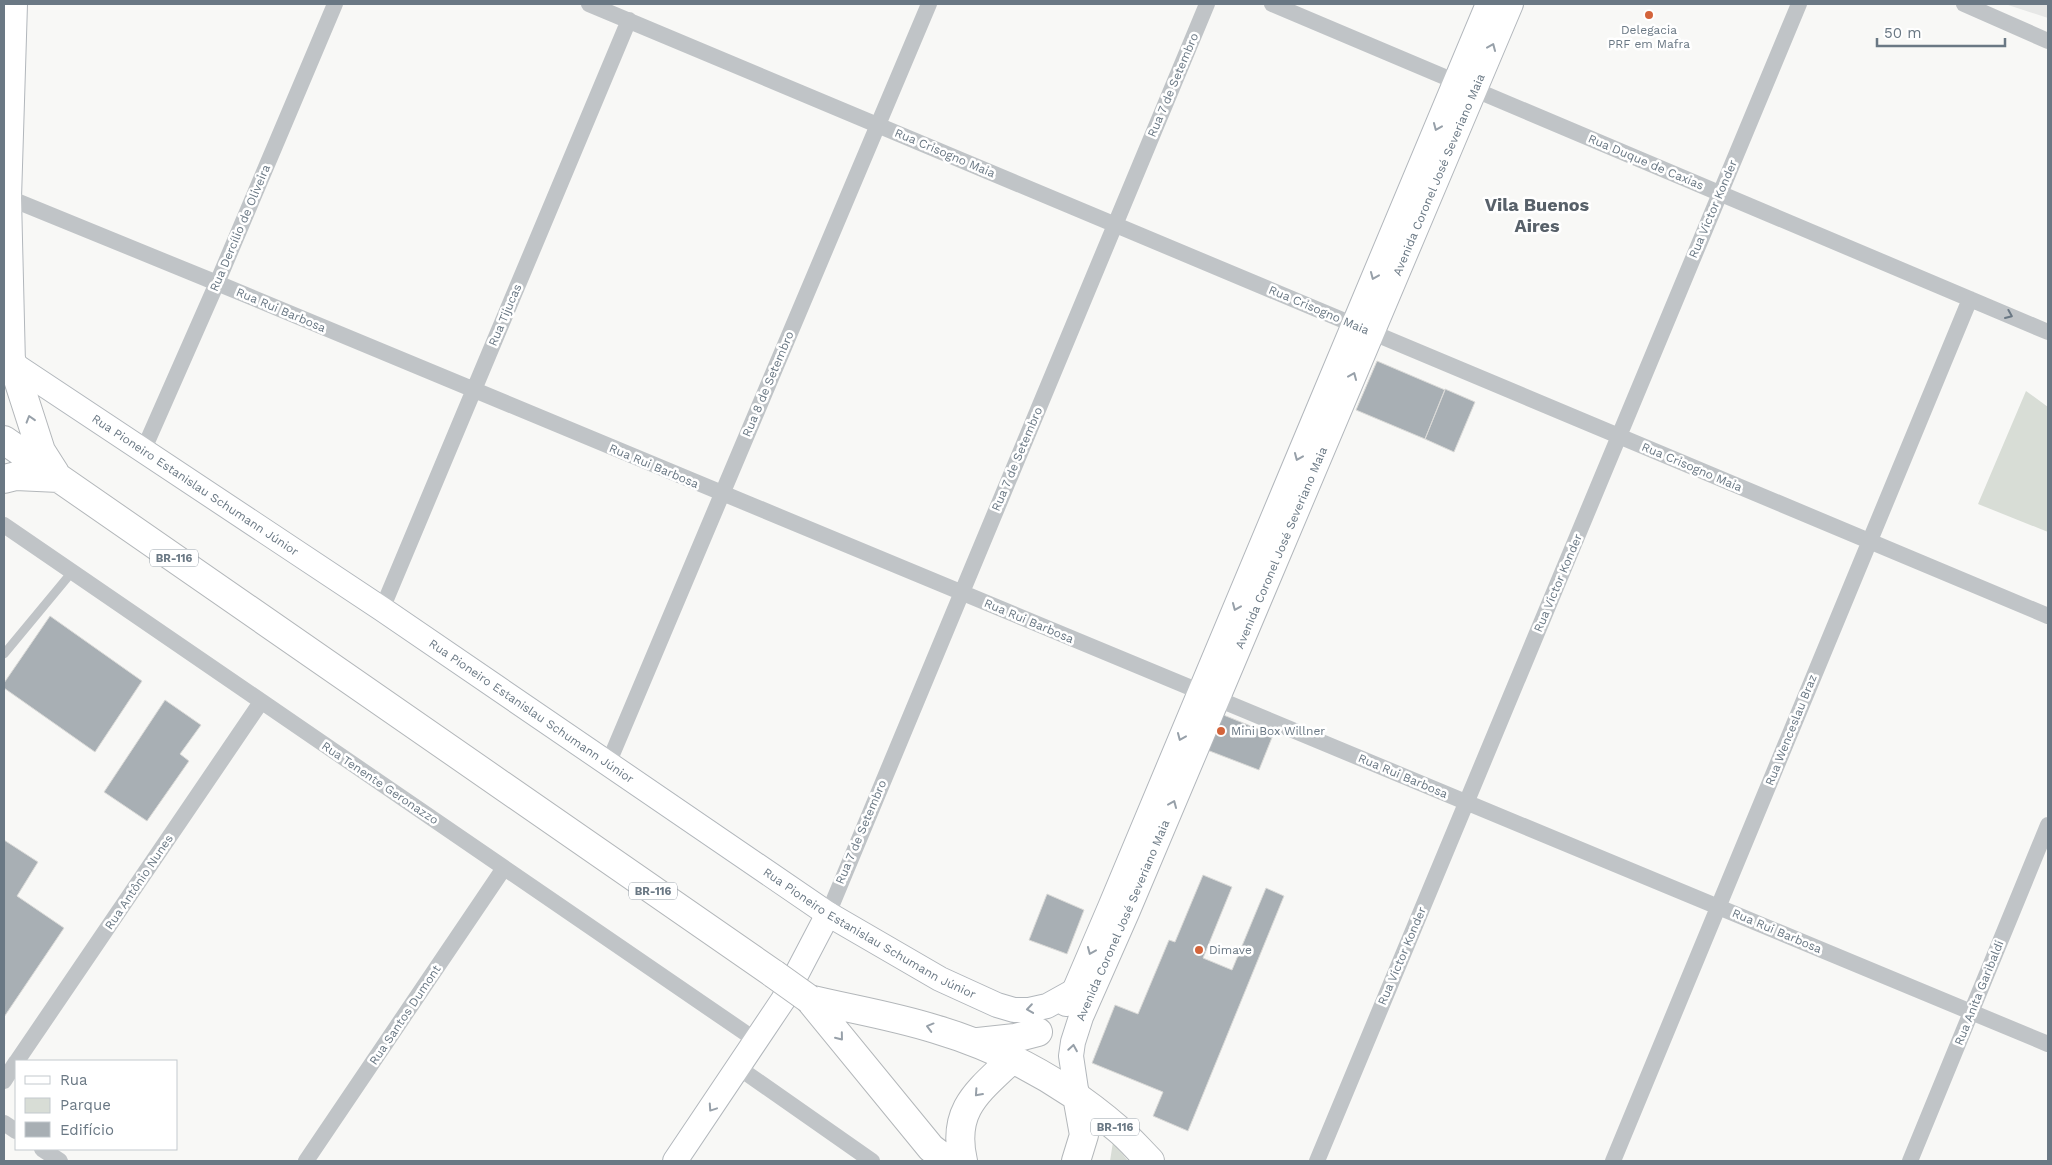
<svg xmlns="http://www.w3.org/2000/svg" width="2052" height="1165" font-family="'Work Sans',sans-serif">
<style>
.built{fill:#e6e7e6}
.green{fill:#d8ddd6}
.building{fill:#a8afb4;stroke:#dadad8}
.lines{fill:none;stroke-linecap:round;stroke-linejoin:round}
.secondary-casing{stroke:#b2b7bc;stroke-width:26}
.highway-casing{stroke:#b3b7ba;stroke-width:30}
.lane{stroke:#c0c4c7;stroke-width:9}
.street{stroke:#c0c4c7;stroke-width:16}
.secondary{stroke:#fff;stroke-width:24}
.highway{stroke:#fff;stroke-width:28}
.highway-bridge-casing{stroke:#b3b7ba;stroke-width:30;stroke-linecap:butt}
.highway-bridge{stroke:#fff;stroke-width:28}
.oneway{stroke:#97a0a9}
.oneway2{stroke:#6a7884}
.poi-dot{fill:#d3643b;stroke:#fff;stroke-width:2}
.labels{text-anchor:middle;stroke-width:5;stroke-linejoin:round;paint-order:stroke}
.shield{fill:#fff;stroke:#97a0a9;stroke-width:1}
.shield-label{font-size:11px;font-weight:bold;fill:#6a7884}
.poi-label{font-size:12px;fill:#6a7884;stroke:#fff;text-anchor:start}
.street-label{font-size:12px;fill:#6a7884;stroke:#fff}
.district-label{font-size:18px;font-weight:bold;fill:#58616a;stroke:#fff}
</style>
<rect width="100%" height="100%" fill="#f8f8f6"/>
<path class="built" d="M2005,4h43v14z"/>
<path class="green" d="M2026,391l22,16v125l-70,-28z
M1113,1142l15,19h-18z"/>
<path class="building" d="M1377,361l68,29 -20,49 -69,-29z
M1445,389l30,13 -21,50 -29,-13z
M50,616l92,65 -47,71 -91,-64v-5z
M165,700l36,25 -21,29 9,7 -42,60 -43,-29z
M1221,714l52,21 -14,35 -52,-20z
M4,840l34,22 -21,34 47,32 -60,89z
M1203,875l29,12 -29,71 29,12 34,-82 18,8 -96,235 -35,-15 10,-24 -71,-29 23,-58 23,9 31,-74 6,2z
M1047,894l37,16 -17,44 -38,-14z"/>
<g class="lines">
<defs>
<g id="secondary">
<path id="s1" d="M15,4l-6,194 4,166 369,245 446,305 112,65 57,26 17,5h15l18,-4 27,-15"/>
<path d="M1066,1004l8,-13 36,-84 378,-903"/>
<path id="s2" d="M1077,1096l-6,-40 2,-14 8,-25 46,-104 384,-909"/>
<path d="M675,1161l108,-161 45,-86"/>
</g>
<path id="highway" d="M4,364h9l28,87 14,22
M4,440l770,534
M4,479l12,-3 43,2
M809,999c42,10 85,17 126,30 67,20 130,54 183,100 11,9 21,21 32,32
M809,999l122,149 17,13
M978,1042l37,-4 23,-6
M963,1161c-12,-52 16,-70 49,-102
M1076,1161l8,-26 -7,-39"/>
</defs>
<use href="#secondary" class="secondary-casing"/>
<use href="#highway" class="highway-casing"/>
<path class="lane" d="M4,654l68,-82"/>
<path class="street" d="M589,4l1459,612
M1272,4l776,328
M1964,4l84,37
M9,198l208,85 1831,761
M143,451l74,-168 118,-279
M4,525l753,516
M382,609l247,-589
M608,764l321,-760
M828,914l379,-910
M17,1061l244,-359
M739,1068l133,93
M4,1081l12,-19
M4,1123l12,8
M42,1149l18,12
M306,1161l198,-293
M1317,1161l482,-1157
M1613,1161l357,-862
M1910,1161l138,-336"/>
<use href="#secondary" class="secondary"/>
<use href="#highway" class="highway"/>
<defs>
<path id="highway-bridge" d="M774,974l35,25"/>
</defs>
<use href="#highway-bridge" class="highway-bridge-casing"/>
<use href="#highway-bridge" class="highway-bridge"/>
</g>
<defs><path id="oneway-chevron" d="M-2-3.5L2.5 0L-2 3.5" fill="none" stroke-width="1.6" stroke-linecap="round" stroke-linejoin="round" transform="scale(1.25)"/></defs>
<g class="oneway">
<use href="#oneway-chevron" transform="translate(1492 47) rotate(-67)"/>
<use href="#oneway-chevron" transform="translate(1437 127) rotate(113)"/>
<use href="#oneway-chevron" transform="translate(1374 276) rotate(113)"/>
<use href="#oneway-chevron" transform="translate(1353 376) rotate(-67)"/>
<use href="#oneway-chevron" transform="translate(30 419) rotate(-107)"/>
<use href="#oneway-chevron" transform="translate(1298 457) rotate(113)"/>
<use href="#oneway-chevron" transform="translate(1236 607) rotate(113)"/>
<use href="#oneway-chevron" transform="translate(1181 737) rotate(113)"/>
<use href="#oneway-chevron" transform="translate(1173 804) rotate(-67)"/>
<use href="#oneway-chevron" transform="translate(1091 951) rotate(113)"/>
<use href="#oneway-chevron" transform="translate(1030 1009) rotate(172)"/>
<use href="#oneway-chevron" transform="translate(930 1027) rotate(-165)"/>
<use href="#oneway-chevron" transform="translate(840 1037) rotate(51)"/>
<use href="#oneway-chevron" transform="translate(1073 1048) rotate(-81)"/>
<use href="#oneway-chevron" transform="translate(978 1093) rotate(132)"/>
<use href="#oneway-chevron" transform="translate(712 1108) rotate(124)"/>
</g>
<use class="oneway2" href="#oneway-chevron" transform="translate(2009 315) rotate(23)"/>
<g class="poi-dot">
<circle cx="1649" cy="15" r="5"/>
<circle cx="1221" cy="731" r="5"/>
<circle cx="1199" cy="950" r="5"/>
</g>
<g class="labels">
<g class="shield">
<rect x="150" y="549.5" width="48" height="17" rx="4"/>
<rect x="629" y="882.5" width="48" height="17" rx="4"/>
<rect x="1091" y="1118.5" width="48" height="17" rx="4"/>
</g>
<g class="shield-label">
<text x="174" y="562">BR-116</text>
<text x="653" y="895">BR-116</text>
<text x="1115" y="1131">BR-116</text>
</g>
<g class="poi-label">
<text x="1649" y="34" text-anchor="middle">Delegacia<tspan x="1649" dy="14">PRF em Mafra</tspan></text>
<text x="1231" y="735">Mini Box Willner</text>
<text x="1209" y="954">Dimave</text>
</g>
<g class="street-label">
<text transform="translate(1173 85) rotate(-67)" y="4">Rua 7 de Setembro</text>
<text transform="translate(945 153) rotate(23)" y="4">Rua Crisogno Maia</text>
<text transform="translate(1646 162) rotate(23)" y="4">Rua Duque de Caxias</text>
<text dy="4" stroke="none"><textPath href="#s2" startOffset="996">Avenida Coronel José Severiano Maia</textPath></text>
<text transform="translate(1713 209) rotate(-67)" y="4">Rua Victor Konder</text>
<text transform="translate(240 228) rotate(-67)" y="4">Rua Dercílio de Oliveira</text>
<text transform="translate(281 310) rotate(23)" y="4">Rua Rui Barbosa</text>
<text transform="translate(1319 310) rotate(23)" y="4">Rua Crisogno Maia</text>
<text transform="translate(505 315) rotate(-67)" y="4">Rua Tijucas</text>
<text transform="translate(768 384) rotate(-67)" y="4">Rua 8 de Setembro</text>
<text transform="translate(1017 459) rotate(-67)" y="4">Rua 7 de Setembro</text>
<text transform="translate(654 466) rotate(23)" y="4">Rua Rui Barbosa</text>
<text transform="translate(1692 467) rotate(23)" y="4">Rua Crisogno Maia</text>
<text dy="4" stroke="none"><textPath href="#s1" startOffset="579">Rua Pioneiro Estanislau Schumann Júnior</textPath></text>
<text dy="4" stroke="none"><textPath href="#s2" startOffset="591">Avenida Coronel José Severiano Maia</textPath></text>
<text transform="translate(1558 583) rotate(-67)" y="4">Rua Victor Konder</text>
<text transform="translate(1029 621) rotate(23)" y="4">Rua Rui Barbosa</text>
<text dy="4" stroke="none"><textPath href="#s1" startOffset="984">Rua Pioneiro Estanislau Schumann Júnior</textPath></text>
<text transform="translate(1791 730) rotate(-68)" y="4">Rua Wenceslau Braz</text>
<text transform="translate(1403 776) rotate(23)" y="4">Rua Rui Barbosa</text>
<text transform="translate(380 783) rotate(34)" y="4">Rua Tenente Geronazzo</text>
<text transform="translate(861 832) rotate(-67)" y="4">Rua 7 de Setembro</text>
<text transform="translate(139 882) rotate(-56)" y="4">Rua Antônio Nunes</text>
<text dy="4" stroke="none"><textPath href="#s2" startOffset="186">Avenida Coronel José Severiano Maia</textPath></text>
<text transform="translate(1777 931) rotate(23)" y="4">Rua Rui Barbosa</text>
<text dy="4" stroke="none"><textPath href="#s1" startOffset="1389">Rua Pioneiro Estanislau Schumann Júnior</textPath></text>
<text transform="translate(1402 956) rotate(-67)" y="4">Rua Victor Konder</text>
<text transform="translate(1979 993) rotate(-68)" y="4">Rua Anita Garibaldi</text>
<text transform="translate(405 1015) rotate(-56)" y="4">Rua Santos Dumont</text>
</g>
<g class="district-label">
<text x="1537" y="211">Vila Buenos<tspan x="1537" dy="21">Aires</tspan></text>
</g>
</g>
<rect width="2052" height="1165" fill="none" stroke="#6a7884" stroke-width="10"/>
<rect x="15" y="1060" width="162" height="90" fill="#ffffff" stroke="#c3c9ce"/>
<rect x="25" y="1076" width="25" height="8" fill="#ffffff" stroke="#c3c9ce"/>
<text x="60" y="1085" font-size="15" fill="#6a7884">Rua</text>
<rect x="25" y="1098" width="25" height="15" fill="#d8ddd6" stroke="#c3c9ce"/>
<text x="60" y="1110" font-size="15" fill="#6a7884">Parque</text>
<rect x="25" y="1122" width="25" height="15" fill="#a8afb4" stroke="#c3c9ce"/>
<text x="60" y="1135" font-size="15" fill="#6a7884">Edifício</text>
<path d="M1877 38v8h128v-8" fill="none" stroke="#6a7884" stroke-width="2.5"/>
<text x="1884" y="38" font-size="15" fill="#6a7884" stroke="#ffffff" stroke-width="4" paint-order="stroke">50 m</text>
</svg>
